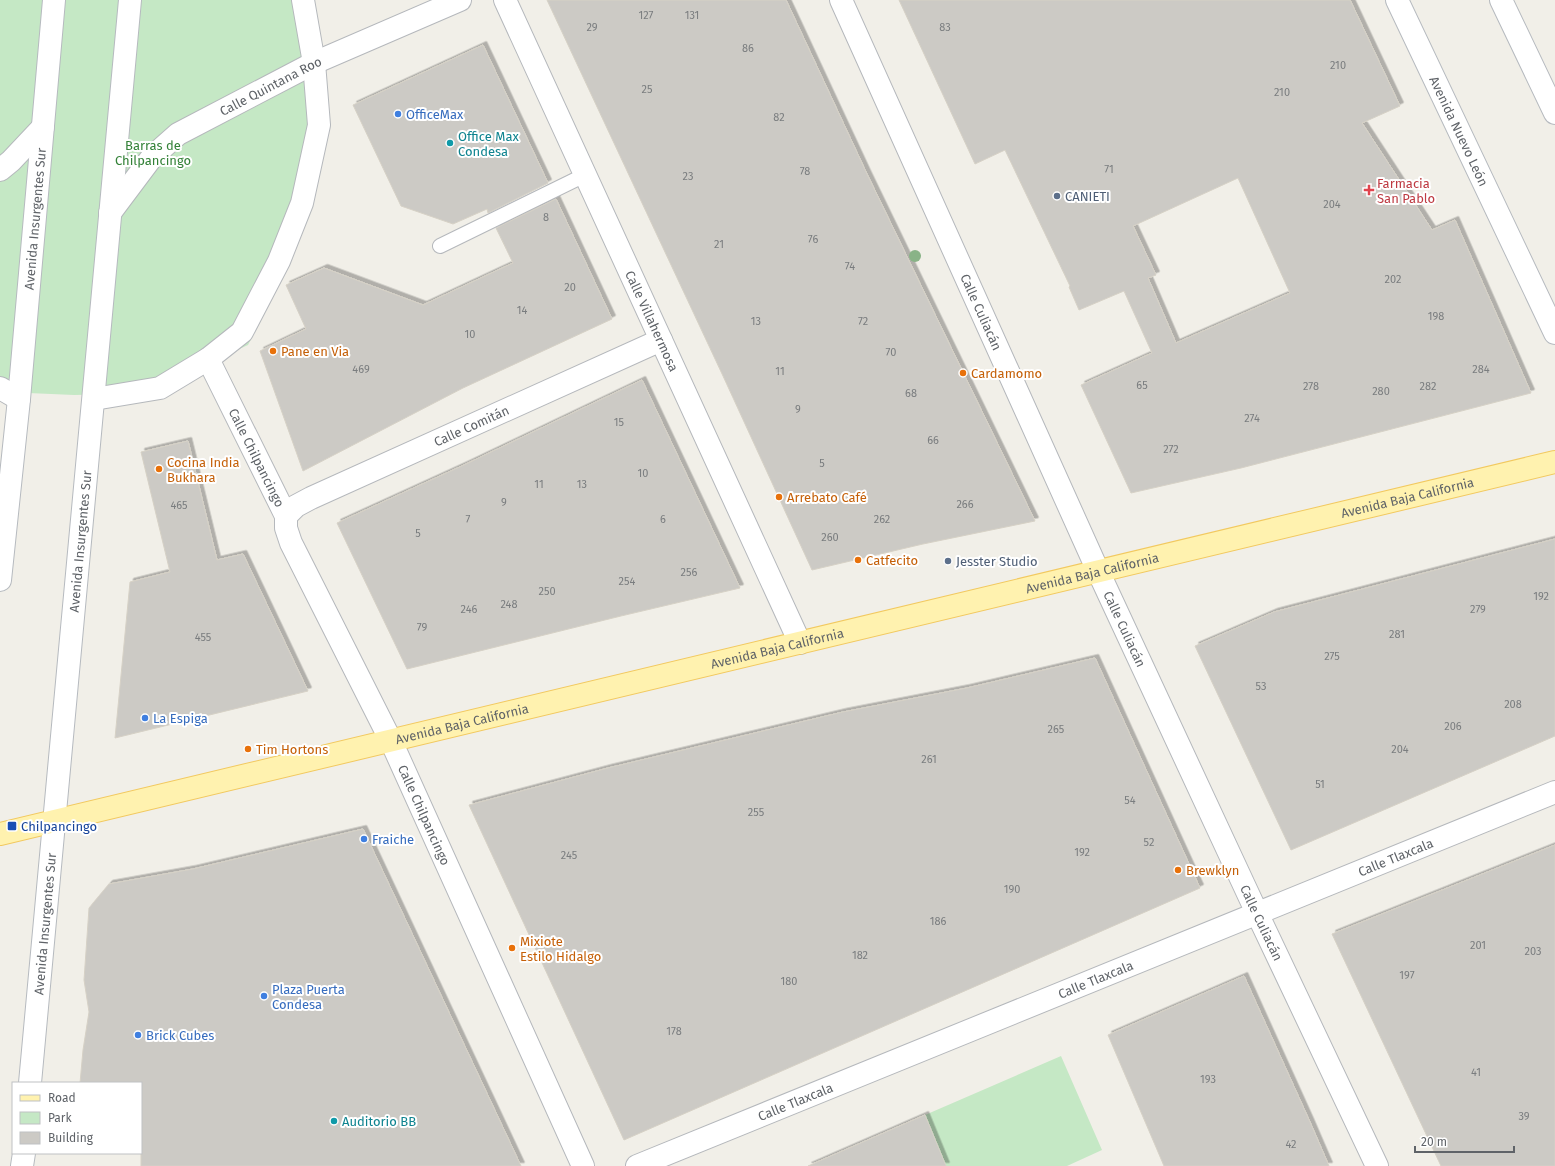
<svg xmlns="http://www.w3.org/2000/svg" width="1555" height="1166" font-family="'Fira Sans',sans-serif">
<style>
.green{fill:#c5e8c5}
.building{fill:#cccac5;stroke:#d6d1c6;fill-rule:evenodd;filter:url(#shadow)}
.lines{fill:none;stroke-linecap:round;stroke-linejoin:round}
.lane-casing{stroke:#b5b8bc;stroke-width:16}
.street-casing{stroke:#b5b8bc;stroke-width:24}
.secondary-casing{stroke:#b6babf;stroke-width:24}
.primary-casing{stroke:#f2c960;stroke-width:24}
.lane{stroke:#fff;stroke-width:14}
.street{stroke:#fff;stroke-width:22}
.secondary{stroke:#fff;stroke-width:22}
.primary{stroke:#fff2af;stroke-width:22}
.tree{fill:#89b387}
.shop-dot{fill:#3f7fe0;stroke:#fff;stroke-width:1.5}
.culture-dot{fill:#0f9aa8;stroke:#fff;stroke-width:1.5}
.health-dot{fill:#e0444e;stroke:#fff;stroke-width:1.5}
.service-dot{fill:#5c6f8a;stroke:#fff;stroke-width:1.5}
.food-dot{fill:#e8710a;stroke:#fff;stroke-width:1.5}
.transit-dot{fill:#1a4fb4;stroke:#fff;stroke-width:1.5}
.labels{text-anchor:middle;stroke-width:4;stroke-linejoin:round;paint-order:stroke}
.number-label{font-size:11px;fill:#7a7d7f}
.street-label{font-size:13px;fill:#5f6368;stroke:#fff}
.shop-label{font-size:13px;fill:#366cbe;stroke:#fff;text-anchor:start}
.culture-label{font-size:13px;fill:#0d838f;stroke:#fff;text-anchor:start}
.park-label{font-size:13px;fill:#348238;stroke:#fff}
.health-label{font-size:13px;fill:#be3a42;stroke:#fff;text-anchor:start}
.service-label{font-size:13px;fill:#4e5e75;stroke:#fff;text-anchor:start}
.food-label{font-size:13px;fill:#c56008;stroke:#fff;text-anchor:start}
.transit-label{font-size:13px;fill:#164399;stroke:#fff;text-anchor:start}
</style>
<defs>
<filter id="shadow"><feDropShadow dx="3.5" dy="-3.5" stdDeviation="0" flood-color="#0004"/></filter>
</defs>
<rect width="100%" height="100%" fill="#f1efe8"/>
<path class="green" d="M0,0h302l13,86 -30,162 -11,46 -26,51 -74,34 -50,15 -50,1 -69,-3 -5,-3z
M1061,1056l41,94 -35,16h-121l-21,-51z"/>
<path class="building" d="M547,0h239l81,174 168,347 -112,23 -111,26 -89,-194z
M899,0h451l50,106 -38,17 70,107 23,-10 76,173 -290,75 -110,25 -50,-108 71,-32 -28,-62 -45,19 -10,-23 1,-1 -65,-136 -30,14zM1238,178l52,115 -114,50 -28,-65 8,-3 -23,-49z
M483,45l65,138 -60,30 -1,-4 -34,15 -52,-18 -48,-101z
M556,199l56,120 -149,69 -160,83 -43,-120 46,-22 -20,-44 38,-17 99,37 90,-42 -17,-35z
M642,380l98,208 -119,28 -214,53 -70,-146 127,-58z
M188,441l29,119 26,-6 65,137 -193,47 15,-156 40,-10 -29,-120z
M1555,539v197l-264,114 -96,-204 79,-34z
M1095,658l105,230 -576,252 -155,-335 139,-37 235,-56 124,-24z
M363,829l158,337h-380v-83h-61l3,-33 6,-38 -5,-32 5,-72 20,-24 84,-15z
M1555,845v321h-114l-109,-232z
M1244,976l66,146 19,44h-165l-56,-131z
M925,1115l21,51h-138z"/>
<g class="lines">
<defs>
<path id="lane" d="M440,246l145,-71"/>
<g id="street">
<path id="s1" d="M505,0l295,643"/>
<path id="s2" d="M841,0l257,571 159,342 120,253"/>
<path d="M0,170l11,-9 32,-34"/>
<path id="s3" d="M110,213l42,-56 26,-23 136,-71 146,-63"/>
<path id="s4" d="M208,359l78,157v12l5,15 100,198 192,425"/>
<path d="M0,388l19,11"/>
<path d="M94,399l66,-11 48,-29 34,-27 37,-71 23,-58 17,-78 -5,-62 -11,-63"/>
<path id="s5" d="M286,516l10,-10 15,-8 350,-158"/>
<path id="s6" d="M637,1166l918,-374"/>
</g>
<g id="secondary">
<path id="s7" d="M1397,0l158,333"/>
<path d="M1501,0l54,113"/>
<path id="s8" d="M0,580l19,-181 35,-399"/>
<path id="s9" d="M30,1083l100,-1083"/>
<path d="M22,1166l2,-13"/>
</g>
<g id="primary">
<path id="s10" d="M0,834l1555,-372"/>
</g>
</defs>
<use href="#lane" class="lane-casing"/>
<use href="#street" class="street-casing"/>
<use href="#secondary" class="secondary-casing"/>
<use href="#primary" class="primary-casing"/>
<use href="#lane" class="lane"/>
<use href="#street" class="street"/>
<use href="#secondary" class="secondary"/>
<use href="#primary" class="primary"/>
</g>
<circle class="tree" cx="915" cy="256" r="6"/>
<g class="shop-dot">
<circle cx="398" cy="114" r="4"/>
<circle cx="145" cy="718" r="4"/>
<circle cx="364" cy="839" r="4"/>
<circle cx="264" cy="996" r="4"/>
<circle cx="138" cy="1035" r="4"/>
</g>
<g class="culture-dot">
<circle cx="450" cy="143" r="4"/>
<circle cx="334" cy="1121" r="4"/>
</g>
<path class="health-dot" d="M1367 184h4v4h4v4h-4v4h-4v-4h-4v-4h4z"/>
<g class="service-dot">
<circle cx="1057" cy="196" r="4"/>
<circle cx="948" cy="561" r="4"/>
</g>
<g class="food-dot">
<circle cx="273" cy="351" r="4"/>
<circle cx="963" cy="373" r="4"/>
<circle cx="159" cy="469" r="4"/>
<circle cx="779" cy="497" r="4"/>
<circle cx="858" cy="560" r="4"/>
<circle cx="248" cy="749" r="4"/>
<circle cx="1178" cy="870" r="4"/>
<circle cx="512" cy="948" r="4"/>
</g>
<rect class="transit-dot" x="7" y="821" width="10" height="10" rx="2"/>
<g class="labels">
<g class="number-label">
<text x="646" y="19">127</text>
<text x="692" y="19">131</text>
<text x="592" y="31">29</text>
<text x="945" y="31">83</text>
<text x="748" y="52">86</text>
<text x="1338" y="69">210</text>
<text x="647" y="93">25</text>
<text x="1282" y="96">210</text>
<text x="779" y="121">82</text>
<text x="1109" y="173">71</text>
<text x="805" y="175">78</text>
<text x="688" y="180">23</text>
<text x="1332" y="208">204</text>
<text x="546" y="221">8</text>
<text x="813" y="243">76</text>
<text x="719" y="248">21</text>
<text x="850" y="270">74</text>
<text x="1393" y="283">202</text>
<text x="570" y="291">20</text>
<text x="522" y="314">14</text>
<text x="1436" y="320">198</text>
<text x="756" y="325">13</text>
<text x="863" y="325">72</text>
<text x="470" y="338">10</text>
<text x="891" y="356">70</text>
<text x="361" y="373">469</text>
<text x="1481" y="373">284</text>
<text x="780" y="375">11</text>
<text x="1142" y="389">65</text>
<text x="1311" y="390">278</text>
<text x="1428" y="390">282</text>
<text x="1381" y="395">280</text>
<text x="911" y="397">68</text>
<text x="798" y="413">9</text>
<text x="1252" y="422">274</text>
<text x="619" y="426">15</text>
<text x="933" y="444">66</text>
<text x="1171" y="453">272</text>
<text x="822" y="467">5</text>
<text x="643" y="477">10</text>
<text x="539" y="488">11</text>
<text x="582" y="488">13</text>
<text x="504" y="506">9</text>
<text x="965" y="508">266</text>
<text x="179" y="509">465</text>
<text x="468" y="523">7</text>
<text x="663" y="523">6</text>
<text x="882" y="523">262</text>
<text x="418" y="537">5</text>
<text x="830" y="541">260</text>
<text x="689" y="576">256</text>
<text x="627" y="585">254</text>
<text x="547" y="595">250</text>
<text x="1541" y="600">192</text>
<text x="509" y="608">248</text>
<text x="469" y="613">246</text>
<text x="1478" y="613">279</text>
<text x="422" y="631">79</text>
<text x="1397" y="638">281</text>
<text x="203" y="641">455</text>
<text x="1332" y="660">275</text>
<text x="1261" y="690">53</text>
<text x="1513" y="708">208</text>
<text x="1453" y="730">206</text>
<text x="1056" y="733">265</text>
<text x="1400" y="753">204</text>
<text x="929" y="763">261</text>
<text x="1320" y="788">51</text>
<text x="1130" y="804">54</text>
<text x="756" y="816">255</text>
<text x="1149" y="846">52</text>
<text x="1082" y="856">192</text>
<text x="569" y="859">245</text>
<text x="1012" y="893">190</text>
<text x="938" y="925">186</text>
<text x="1478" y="949">201</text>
<text x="1533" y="955">203</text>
<text x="860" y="959">182</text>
<text x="1407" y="979">197</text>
<text x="789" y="985">180</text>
<text x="674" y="1035">178</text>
<text x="1476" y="1076">41</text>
<text x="1208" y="1083">193</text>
<text x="1524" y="1120">39</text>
<text x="1291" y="1148">42</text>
</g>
<g class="street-label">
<text dy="5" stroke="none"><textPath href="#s3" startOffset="209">Calle Quintana Roo</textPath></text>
<text dy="5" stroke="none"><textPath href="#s7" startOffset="145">Avenida Nuevo León</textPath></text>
<text dy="5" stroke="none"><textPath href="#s8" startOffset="363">Avenida Insurgentes Sur</textPath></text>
<text dy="5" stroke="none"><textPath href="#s2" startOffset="342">Calle Culiacán</textPath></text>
<text dy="5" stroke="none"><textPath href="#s1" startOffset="353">Calle Villahermosa</textPath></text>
<text dy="5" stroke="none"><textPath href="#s5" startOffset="207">Calle Comitán</textPath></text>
<text dy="5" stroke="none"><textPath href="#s4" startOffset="110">Calle Chilpancingo</textPath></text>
<text dy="5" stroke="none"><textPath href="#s10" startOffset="1447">Avenida Baja California</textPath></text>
<text dy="5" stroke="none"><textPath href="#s9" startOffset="544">Avenida Insurgentes Sur</textPath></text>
<text dy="5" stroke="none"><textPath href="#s10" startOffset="1123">Avenida Baja California</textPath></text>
<text dy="5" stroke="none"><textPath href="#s2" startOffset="690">Calle Culiacán</textPath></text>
<text dy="5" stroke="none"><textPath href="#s10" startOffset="799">Avenida Baja California</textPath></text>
<text dy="5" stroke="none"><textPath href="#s10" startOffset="475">Avenida Baja California</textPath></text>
<text dy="5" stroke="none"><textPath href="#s4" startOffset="506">Calle Chilpancingo</textPath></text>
<text dy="5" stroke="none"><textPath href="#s6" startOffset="819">Calle Tlaxcala</textPath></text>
<text dy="5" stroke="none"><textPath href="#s2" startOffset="1014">Calle Culiacán</textPath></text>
<text dy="5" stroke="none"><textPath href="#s9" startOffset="160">Avenida Insurgentes Sur</textPath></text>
<text dy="5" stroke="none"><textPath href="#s6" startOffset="495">Calle Tlaxcala</textPath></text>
<text dy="5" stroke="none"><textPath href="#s6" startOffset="171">Calle Tlaxcala</textPath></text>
</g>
<g class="shop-label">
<text x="406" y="119">OfficeMax</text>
<text x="153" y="723">La Espiga</text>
<text x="372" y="844">Fraiche</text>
<text x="272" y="994">Plaza Puerta<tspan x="272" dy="15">Condesa</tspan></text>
<text x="146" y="1040">Brick Cubes</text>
</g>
<g class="culture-label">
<text x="458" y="141">Office Max<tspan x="458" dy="15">Condesa</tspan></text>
<text x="342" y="1126">Auditorio BB</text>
</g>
<g class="park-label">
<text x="153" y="150">Barras de<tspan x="153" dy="15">Chilpancingo</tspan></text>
</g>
<g class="health-label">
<text x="1377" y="188">Farmacia<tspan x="1377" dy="15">San Pablo</tspan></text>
</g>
<g class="service-label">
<text x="1065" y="201">CANIETI</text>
<text x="956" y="566">Jesster Studio</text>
</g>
<g class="food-label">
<text x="281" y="356">Pane en Via</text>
<text x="971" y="378">Cardamomo</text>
<text x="167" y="467">Cocina India<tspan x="167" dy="15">Bukhara</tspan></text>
<text x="787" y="502">Arrebato Café</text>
<text x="866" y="565">Catfecito</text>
<text x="256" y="754">Tim Hortons</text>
<text x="1186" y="875">Brewklyn</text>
<text x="520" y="946">Mixiote<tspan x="520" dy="15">Estilo Hidalgo</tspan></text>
</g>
<g class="transit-label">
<text x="21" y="831">Chilpancingo</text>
</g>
</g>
<rect x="12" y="1082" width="130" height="72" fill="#ffffff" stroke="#bfc1c3"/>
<rect x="20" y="1095" width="20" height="6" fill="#fff2af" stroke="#bfc1c3"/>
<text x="48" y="1102" font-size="12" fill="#5f6368">Road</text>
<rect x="20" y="1112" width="20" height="12" fill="#c5e8c5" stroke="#bfc1c3"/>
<text x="48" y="1122" font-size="12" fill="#5f6368">Park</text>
<rect x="20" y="1132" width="20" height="12" fill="#cccac5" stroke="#bfc1c3"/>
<text x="48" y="1142" font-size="12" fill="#5f6368">Building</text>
<path d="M1415 1146v6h99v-6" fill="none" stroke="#5f6368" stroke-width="2"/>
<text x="1421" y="1146" font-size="12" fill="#5f6368" stroke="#ffffff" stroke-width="3" paint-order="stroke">20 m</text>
</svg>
